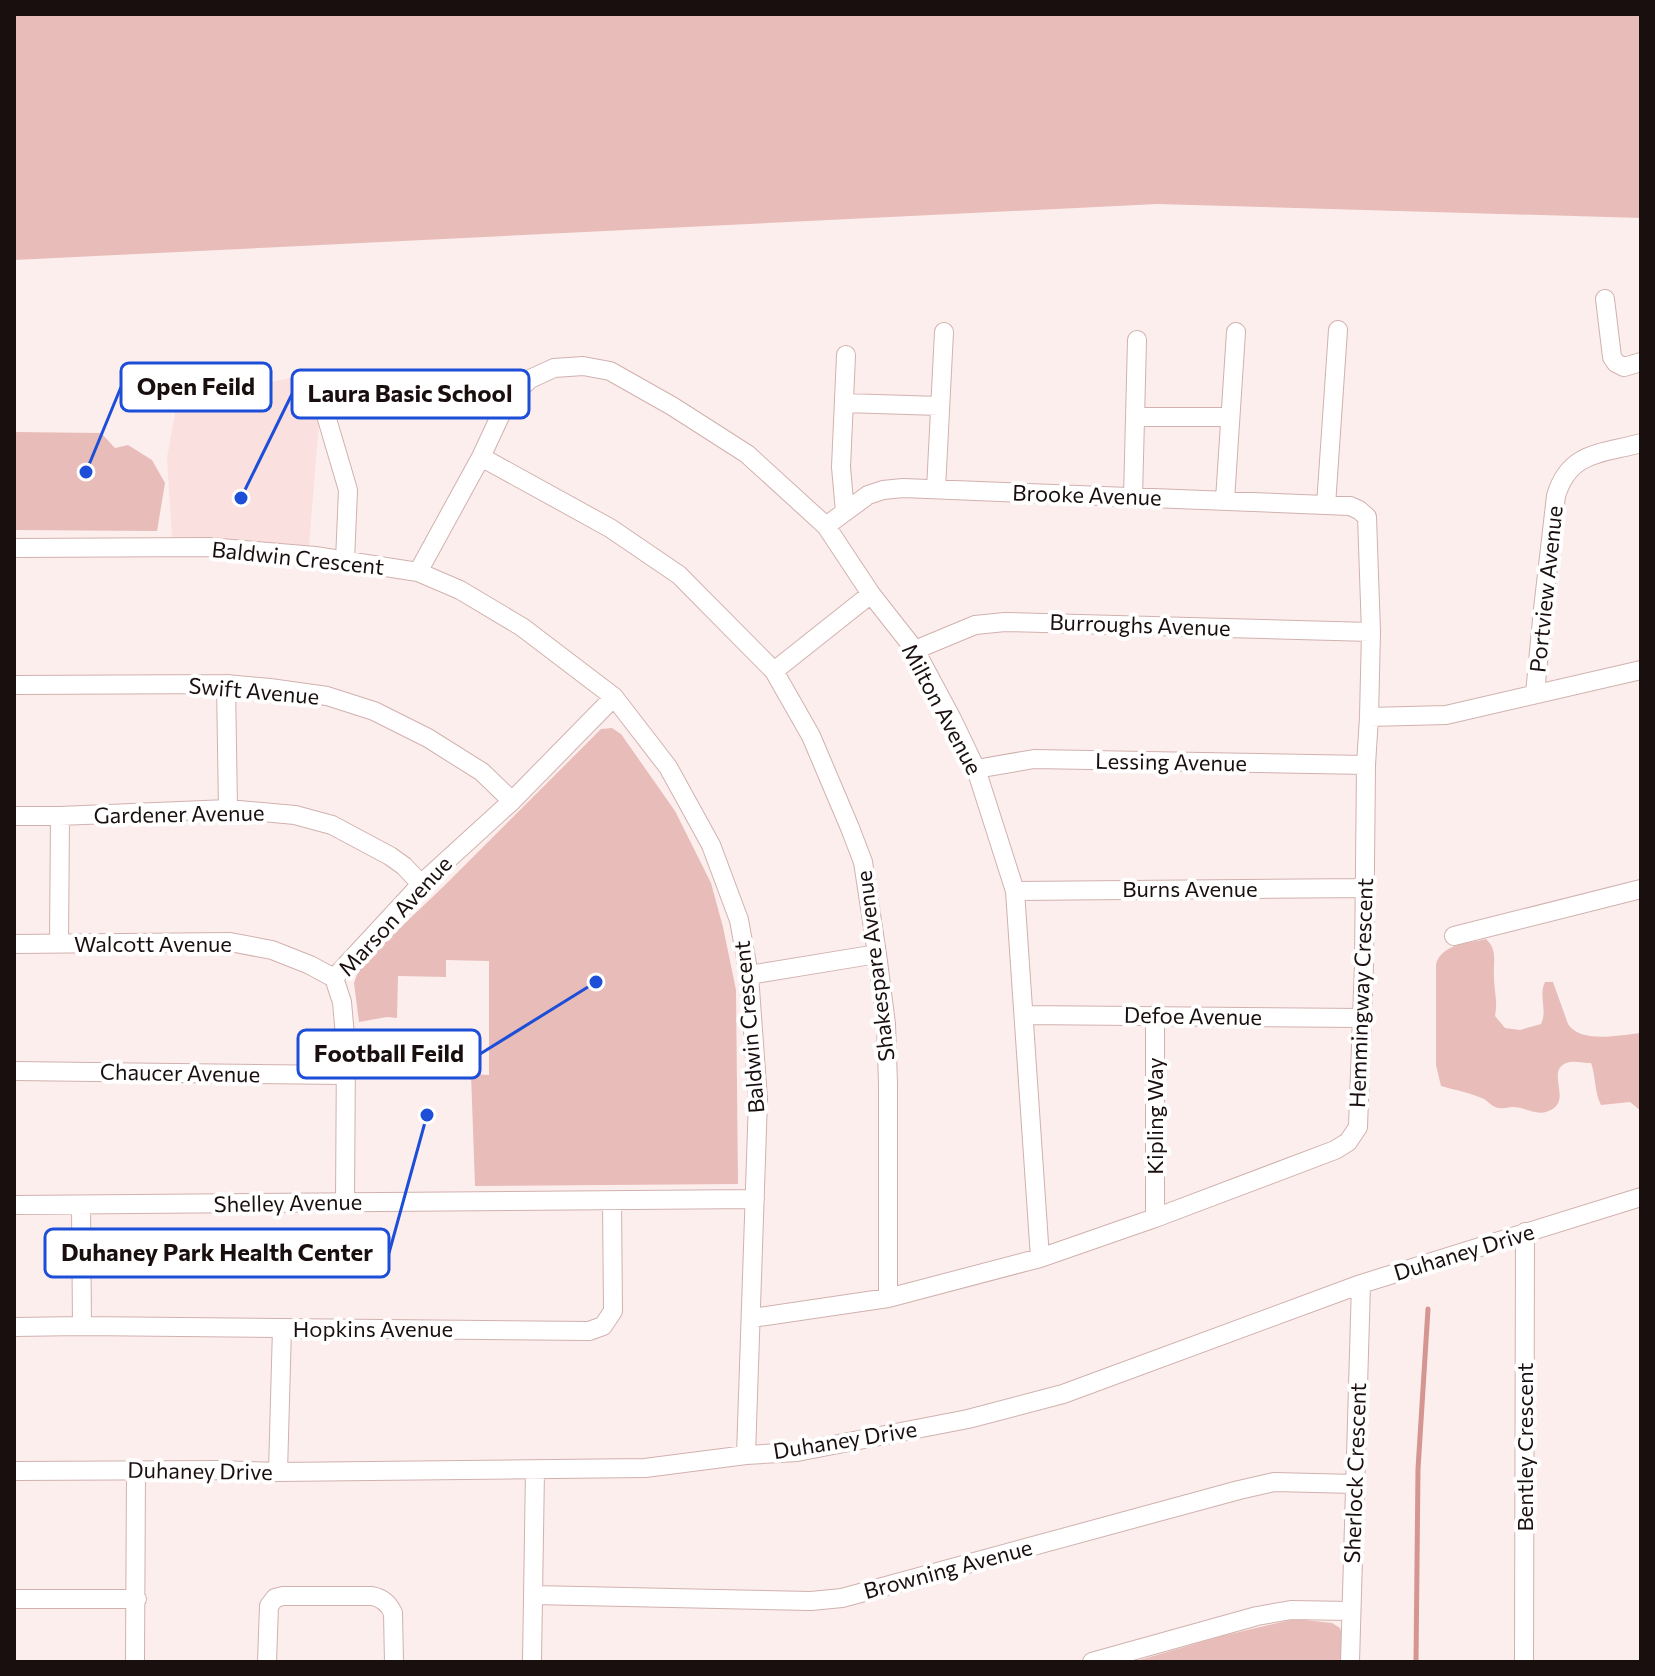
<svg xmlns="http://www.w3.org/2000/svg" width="1655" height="1676" font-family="Commissioner,sans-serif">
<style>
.built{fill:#fae0de}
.green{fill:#e8bcb8}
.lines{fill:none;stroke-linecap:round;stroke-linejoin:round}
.stream{stroke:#d59591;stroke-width:5}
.minor-casing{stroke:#d1b1ae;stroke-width:20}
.minor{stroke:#fff;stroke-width:18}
.labels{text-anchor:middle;stroke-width:8;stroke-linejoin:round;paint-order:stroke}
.street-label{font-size:22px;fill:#1a0f0f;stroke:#fff}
.leader{fill:none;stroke:#1d4ed8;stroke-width:3}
.callout-dot{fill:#1d4ed8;stroke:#fff;stroke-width:3}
.callout{fill:#fff;stroke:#1d4ed8;stroke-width:3}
.callout-label{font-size:24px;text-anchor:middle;font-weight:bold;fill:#1a0f0f}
</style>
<rect width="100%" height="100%" fill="#fceeed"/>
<path class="built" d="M323,371l-14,175 -137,-8 -5,-80 10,-56z"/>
<path class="green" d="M14,14h1627v204l-484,-14 -1143,56z
M14,432l87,1 14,15 13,-3 24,15 13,23 -8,48 -143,-1z
M612,728l9,6 54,77 36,72 12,44 13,63 2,194 -263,2 -4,-112 18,1v-114l-43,-1v17l-48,-1 -1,42 -10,-1 -28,5 -5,-39 6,-17 83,-79 158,-158z
M1486,939c12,11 7,23 8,37 0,16 4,23 1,40l10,12 15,2 21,-6c7,-14 -3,-28 4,-42h8l15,42c13,20 52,11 73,9v78l-11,-9 -29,3c-7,-13 -5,-29 -10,-42 -8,0 -18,-3 -25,0 -19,8 3,34 -12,45 -15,11 -26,-1 -42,-1 -4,0 -8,2 -12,1 -7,0 -11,-6 -16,-9 -13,-6 -29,-9 -43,-13l-5,-21v-101c7,-21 31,-20 50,-25z
M1295,1619l37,4 8,5 4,15 -1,19h-210l89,-26z"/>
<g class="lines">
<path class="stream" d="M1416,1662l2,-193 10,-160"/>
<defs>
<path id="minor" d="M1605,299l7,58 4,6 8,4 17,-5
M322,402l26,88 -3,71
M844,403l96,3
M1136,417h94
M481,457l27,-58 22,-20 24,-11 29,-2 27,5 62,35 75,48 79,72 45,68 44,56 37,69 24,50 39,122 25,367
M936,489l8,-157
M1133,497l4,-157
M1225,500l11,-168
M1326,505l12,-175
M845,512l-4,-45 5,-112
M14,548l195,-1 106,9 103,16 42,18 62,37 92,70 54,70 43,78 28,75 10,55 9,124 -12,356
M418,572l63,-115 129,71 69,47 95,96 37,65 39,92 13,34 14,92 9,70 2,60v214
M915,650l60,-25 30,-3 366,10
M774,671l97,-77
M226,684l2,125
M14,685l212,-1 44,4 57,8 47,15 54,27 54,34 30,29
M1535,694l8,-85 13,-113c13,-45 46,-42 85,-53
M1369,717l77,-2 195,-45
M976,769l58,-10 332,6
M14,816h46l168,-7 67,6 37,10 58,31 14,10 17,18
M1015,891l350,-3
M1454,936l187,-47
M59,943l1,-127
M14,944l216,-2 42,8 38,15 24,13
M749,975l128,-21
M1024,1015l338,3
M14,1071l331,4
M345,1202l1,-155 -4,-45 -8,-24 87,-94 91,-83 102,-104
M14,1205l741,-6
M81,1206l1,120
M1155,1218v-203
M752,1318l136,-20 152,-40 115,-40 180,-68 13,-8 10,-15 6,-163 2,-199 3,-48 2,-85 -4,-115 -8,-7 -9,-4 -447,-18 -20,2 -15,5 -42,31
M14,1327l68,-1 507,5 14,-5 10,-15 -1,-110
M14,1471l202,-1 62,2 367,-4 101,-13 51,-3 171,-33 95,-25 298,-110 280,-87
M278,1472l4,-144
M533,1595l278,6 31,-3 397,-108 35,-8 82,2
M14,1599h123
M135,1662l1,-192
M267,1662l2,-56 6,-8 8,-2h89c11,2 17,8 21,17l1,49
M532,1662l3,-192
M1092,1662l165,-46 34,-6 59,1
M1350,1662l11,-378
M1524,1662l1,-430"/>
</defs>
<use href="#minor" class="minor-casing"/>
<use href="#minor" class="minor"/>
</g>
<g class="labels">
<g class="street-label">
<text transform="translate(1087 495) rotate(2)" y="8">Brooke Avenue</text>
<text transform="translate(298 558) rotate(6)" y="8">Baldwin Crescent</text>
<text transform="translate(1546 589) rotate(-84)" y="8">Portview Avenue</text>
<text transform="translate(1140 625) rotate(2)" y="8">Burroughs Avenue</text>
<text transform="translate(254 691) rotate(5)" y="8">Swift Avenue</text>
<text transform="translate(942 709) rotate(62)" y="8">Milton Avenue</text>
<text transform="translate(1171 762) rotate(1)" y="8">Lessing Avenue</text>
<text transform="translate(179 814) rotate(-1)" y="8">Gardener Avenue</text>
<text x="1190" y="897">Burns Avenue</text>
<text transform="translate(395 916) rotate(-47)" y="8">Marson Avenue</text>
<text x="153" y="952">Walcott Avenue</text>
<text transform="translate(875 966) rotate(-97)" y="8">Shakespare Avenue</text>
<text transform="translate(1361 993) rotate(-88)" y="8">Hemmingway Crescent</text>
<text transform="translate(1193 1016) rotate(1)" y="8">Defoe Avenue</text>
<text transform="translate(749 1027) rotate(-95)" y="8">Baldwin Crescent</text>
<text transform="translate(180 1073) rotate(1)" y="8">Chaucer Avenue</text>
<text transform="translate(1155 1116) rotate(-90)" y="8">Kipling Way</text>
<text transform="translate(288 1203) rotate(-1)" y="8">Shelley Avenue</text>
<text transform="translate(1464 1252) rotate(-17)" y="8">Duhaney Drive</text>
<text x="373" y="1337">Hopkins Avenue</text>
<text transform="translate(845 1440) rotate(-9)" y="8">Duhaney Drive</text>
<text transform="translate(1525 1447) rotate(-90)" y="8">Bentley Crescent</text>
<text transform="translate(200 1471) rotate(1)" y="8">Duhaney Drive</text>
<text transform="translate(1355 1473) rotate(-88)" y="8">Sherlock Crescent</text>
<text transform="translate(948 1569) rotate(-15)" y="8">Browning Avenue</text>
</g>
</g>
<path class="leader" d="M86 472L121 387M241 498L292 394M596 982L480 1054M427 1115L389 1253"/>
<g class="callout-dot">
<circle cx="86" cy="472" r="8"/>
<circle cx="241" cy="498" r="8"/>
<circle cx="596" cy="982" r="8"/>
<circle cx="427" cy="1115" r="8"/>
</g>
<g class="callout">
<rect x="121" y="363" width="150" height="48" rx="8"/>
<rect x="292" y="370" width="237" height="48" rx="8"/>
<rect x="298" y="1030" width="182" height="48" rx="8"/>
<rect x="45" y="1229" width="344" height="48" rx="8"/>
</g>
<g class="callout-label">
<text x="196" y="395">Open Feild</text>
<text x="410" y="402">Laura Basic School</text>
<text x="389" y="1062">Football Feild</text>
<text x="217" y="1261">Duhaney Park Health Center</text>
</g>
<rect width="1655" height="1676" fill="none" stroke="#1a0f0f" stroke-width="32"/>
</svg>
